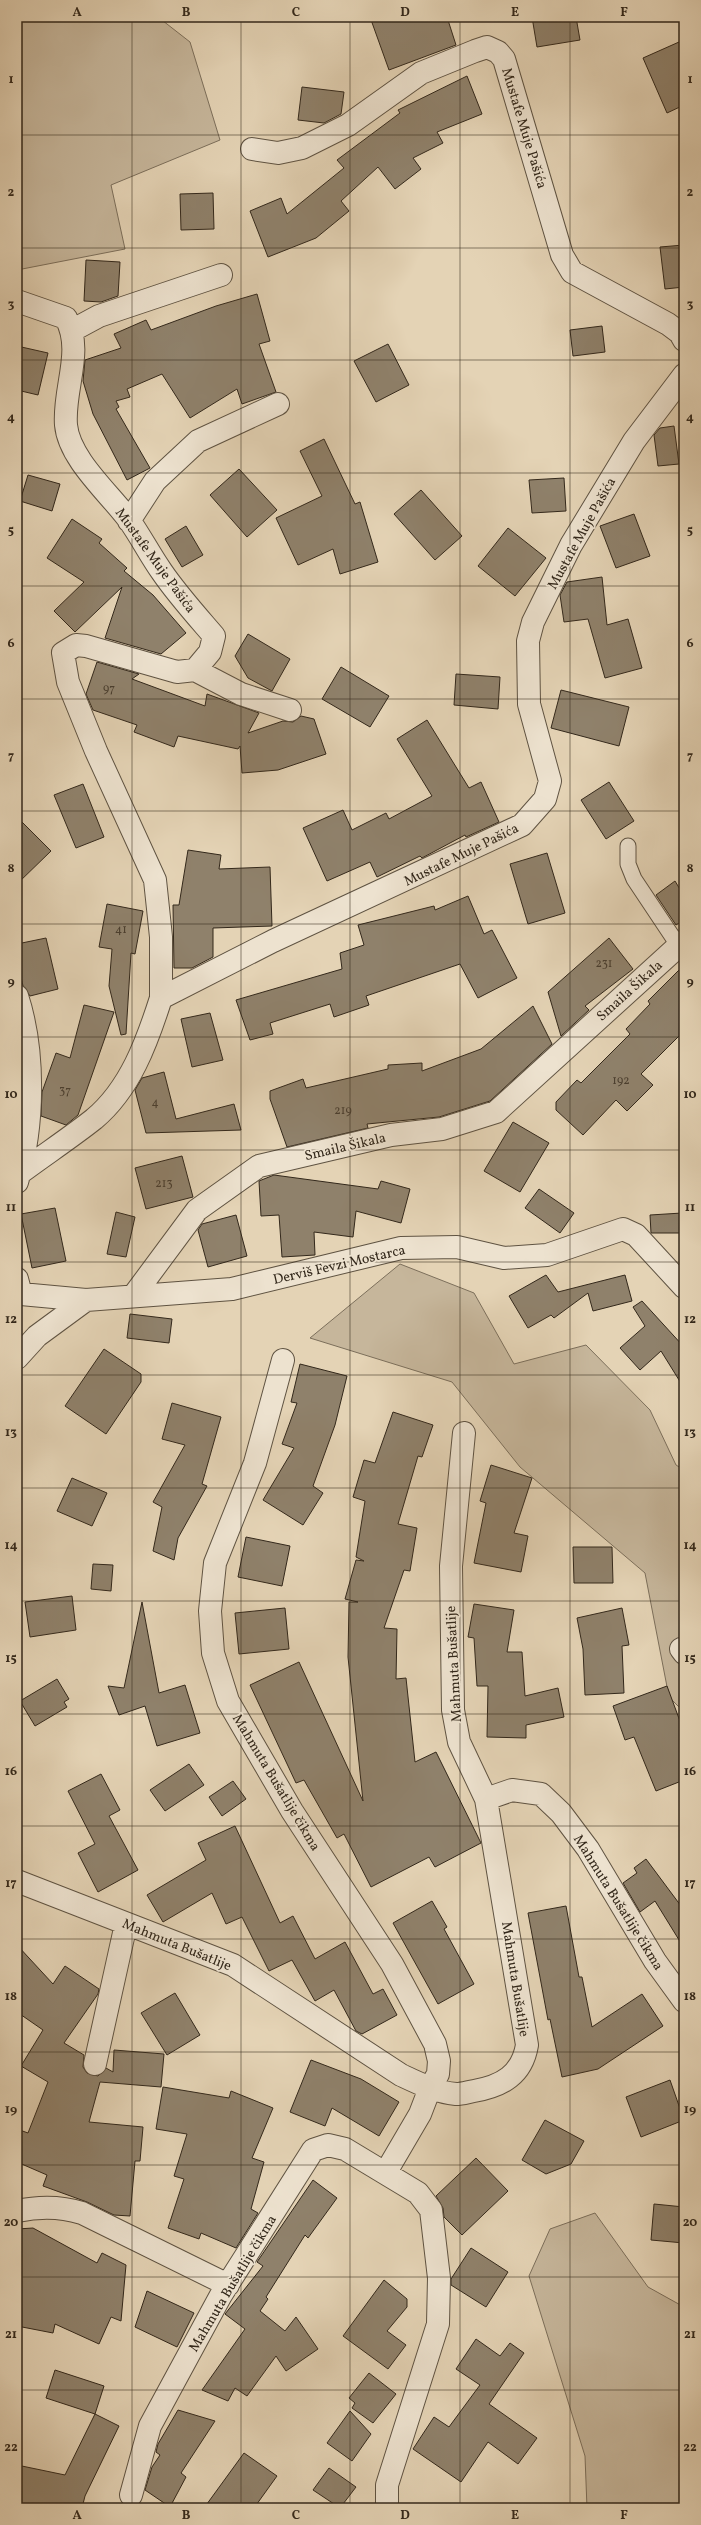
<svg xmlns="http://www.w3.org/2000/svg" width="701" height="2525" font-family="Vollkorn,serif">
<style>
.green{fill:#c6b69b;stroke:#7c6f5b}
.building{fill:#8f816b;stroke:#33281b}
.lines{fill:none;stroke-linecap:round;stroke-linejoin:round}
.lane-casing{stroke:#5f5342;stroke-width:17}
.street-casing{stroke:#5f5342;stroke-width:24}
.lane{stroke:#ede2cf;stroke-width:15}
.street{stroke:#ede2cf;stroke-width:22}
.grid{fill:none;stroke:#33281b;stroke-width:1;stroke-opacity:0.55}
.labels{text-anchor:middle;stroke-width:3.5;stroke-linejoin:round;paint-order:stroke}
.number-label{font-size:12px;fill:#4a3e2f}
.street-label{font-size:14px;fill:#33281b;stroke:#ede2cf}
.neatline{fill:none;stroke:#33281b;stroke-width:1.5}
.grid-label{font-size:13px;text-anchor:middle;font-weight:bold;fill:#33281b}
</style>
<rect width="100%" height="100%" fill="#e4d3b5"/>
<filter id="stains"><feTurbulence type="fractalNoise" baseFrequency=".005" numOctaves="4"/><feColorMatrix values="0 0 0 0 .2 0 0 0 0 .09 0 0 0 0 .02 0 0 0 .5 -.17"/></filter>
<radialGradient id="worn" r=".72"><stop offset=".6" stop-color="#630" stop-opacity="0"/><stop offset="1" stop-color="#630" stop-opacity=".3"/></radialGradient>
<path class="green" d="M17,17h141l32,25 30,98 -109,45 14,64 -108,21z
M400,1264l74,29 40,71 72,-19 64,65 26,55 8,5v242l-15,-15 -24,-124 -125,-106 -68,-85 -142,-44z
M595,2213l53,74 36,20v201h-97l-2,-52 -56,-180 21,-47z"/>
<path class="building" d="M370,17h77l9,28 -67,25z
M532,17h44l4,23 -43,7z
M679,42l5,13v50l-17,8 -24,-55z
M467,76l15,38 -45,18 6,11 -30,15 8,11 -26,20 -17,-22 -37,34 8,10 -33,27 -48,19 -18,-46 31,-13 6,16 57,-46 -7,-8 63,-47 -2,-3z
M302,87l42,5 -3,22 -17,9 -26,-3z
M213,193l1,36 -33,1 -1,-36z
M684,245v42l-19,2 -5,-42z
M86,260l34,2 -2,34 -17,6 -17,-1z
M257,294l13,47 -11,3 17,48 -34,12 -5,-15 -47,29 -28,-44 -35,15 3,8 -14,4 3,6 -3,2 34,59 -23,12 -34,-66 -10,-33 2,-21 36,-12 -7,-14 32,-14 5,10 65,-24z
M602,326l3,26 -32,4 -3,-26z
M388,344l21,41 -33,17 -22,-41z
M17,346l31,7 -10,42 -21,-5z
M674,426l5,38 -21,2 -4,-31 6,-7z
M324,439l31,65 5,-2 18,60 -38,12 -7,-25 -35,16 -22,-47 46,-22 -22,-45z
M239,469l38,41 -30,27 -37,-42z
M28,475l32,9 -8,27 -32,-10z
M564,478l2,33 -34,2 -3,-33z
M421,490l41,46 -27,24 -41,-46z
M634,514l16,42 -34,12 -16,-42z
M72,519l30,20 -3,4 28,25 -3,3 29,24 33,38 -25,21 -56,-16 17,-51 -47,45 -21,-21 30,-29 -37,-24z
M186,526l17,29 -21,12 -17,-28z
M508,528l38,30 -31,38 -37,-30z
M602,577l5,48 21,-6 14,49 -37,10 -17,-59 -24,3 -4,-27 7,-13z
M248,634l42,25 -18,32 -24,-13 -13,-22z
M97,662l42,12 -7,5 73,27 2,-12 52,19 -11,20 35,-12 10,1 8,-6 13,3 12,35 -48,16 -36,3 -2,-27 -2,3 -60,-13 -4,11 -40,-15 3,-7 -44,-15 -7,-16z
M341,667l48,29 -19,31 -48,-28z
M456,674l44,3 -2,32 -44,-4z
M561,690l68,17 -10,39 -68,-18z
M427,720l42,68 12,-6 18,40 -33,15 -1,-2 -43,23 -2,-2 -43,21 -7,-15 -43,19 -24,-53 40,-18 9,20 34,-17 3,6 43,-23 -35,-57z
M609,782l25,39 -28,18 -25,-39z
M83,784l21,53 -28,11 -22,-53z
M17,817l34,34 -34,33z
M188,850l33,5 -2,14 51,-2 2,59 -59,2v29l-21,11h-18l-1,-63h6z
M547,853l18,60 -37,11 -18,-60z
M675,881l9,15v24l-8,5 -20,-30z
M468,896l16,38 8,-4 25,48 -39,20 -18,-34 -94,32 3,9 -35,12 -4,-13 -60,19 3,11 -23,6 -14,-40 106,-31 -2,-16 24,-8 -6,-20 76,-19 1,4z
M107,904l36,7 -8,43 -4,-1 -5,81 -5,1 -12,-49 3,-37 -13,-2z
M46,938l12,51 -28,7 -7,-10 -6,-27v-15z
M609,938l24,31 -48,37 4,4 -28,26 -13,-44z
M684,965v66l-43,43 12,11 -26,26 -11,-11 -33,35 -27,-25v-8l21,-22 4,3 49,-49 -4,-5 24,-25 -2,-3z
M84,1005l30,7 -36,103 -12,10 -25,-9 1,-24 14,-39 14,5z
M533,1006l19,38 -62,57 -51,16 -72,7 1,4 -81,19 -17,-48v-8l33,-12 3,9 82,-19v-4l34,-2v8l59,-22z
M210,1013l13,47 -31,7 -11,-48z
M164,1072l12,47 58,-15 7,26 -95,3 -11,-43 7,-12z
M513,1122l36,21 -29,49 -36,-21z
M182,1156l11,41 -47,12 -11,-41z
M274,1175l104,14 3,-8 29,8 -9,34 -45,-12 -3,26 -39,-5 1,23 -33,2 -3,-42 -18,1 -2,-35z
M539,1189l35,24 -14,20 -35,-25z
M55,1208l11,53 -34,7 -11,-54z
M116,1212l19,5 -9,40 -19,-3z
M682,1213l2,20h-33l-1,-18z
M236,1215l11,41 -39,11 -10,-37 4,-6z
M546,1275l12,17 67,-17 7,26 -39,10 -5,-18 -34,25 -3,-3 -23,13 -19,-32z
M642,1301l42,46v41l-23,-37 -21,19 -20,-22 25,-22 -12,-19z
M130,1314l42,5 -3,24 -42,-5z
M104,1349l37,25v8l-35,52 -41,-28z
M300,1364l47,12 -12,49 -22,61 10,7 -20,32 -40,-25 31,-52 -12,-4 15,-41 -6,-1z
M172,1403l49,14 -19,67 5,2 -29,52 -4,22 -21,-9 9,-44 -9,-5 32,-57 -23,-6z
M393,1412l40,13 -11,32 -4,-1 -20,68 19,4 -7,43 -6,-1 -20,58 13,1 -1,50 10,-1 9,84 21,-10 45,91 -46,24 -6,-10 -58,30 -27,-53 -7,4 -33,-58 -8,3 -46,-98 49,-23 64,139 -15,-144 1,-55h9l-13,-3 11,-39 8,1 -8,-4 9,-56 -12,-4 11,-37 11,3z
M491,1465l41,13 -18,55 14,3 -7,36 -47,-9 12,-60 -6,-2z
M72,1478l35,15 -15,33 -35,-15z
M246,1537l44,9 -8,40 -44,-9z
M573,1547h39l1,36h-39z
M93,1564l20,1 -2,26 -20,-2z
M72,1596l4,34 -46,7 -5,-35z
M142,1602l17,91 26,-8 15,48 -43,13 -12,-40 -26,9 -11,-29 16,2z
M474,1604l40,6 -7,42h15l3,44 33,-8 6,29 -38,8v13l-39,-1 1,-51h-11l-3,-48 -6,-1z
M285,1608l4,41 -50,5 -4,-41z
M622,1608l7,37 -7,1 2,47 -39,2 -2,-46 -6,-31z
M57,1679l12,20 -5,3 3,5 -32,19 -15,-25z
M667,1686l17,46v48l-28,11 -22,-54 -9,3 -12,-34z
M189,1764l15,21 -39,26 -15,-21z
M101,1774l19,36 -11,6 29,54 -40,22 -20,-39 17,-9 -27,-53z
M233,1781l13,18 -24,17 -13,-19z
M235,1826l45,97 13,-7 22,43 30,-17 28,52 10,-5 14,26 -35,19 -6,-3 -22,-41 -19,11 -23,-41 -23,11 -27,-54 -16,7 -14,-31 -49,29 -16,-27 59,-35 -8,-17z
M646,1859l38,51v38l-29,-47 -15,11 -17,-29 14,-10 -3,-5z
M432,1901l15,26 -3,2 30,55 -36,20 -45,-81z
M566,1906l13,71h3l10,50 50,-33 21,32 -65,43 -36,8 -12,-58 -2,1 -20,-107z
M17,1945l36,39 12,-18 34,23 -1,5 -34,49 20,12 -1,12 4,6 11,3 8,-8 7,4 1,-22 50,4 -3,33 -61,-5 -11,40 54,5 -3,34h-5l-5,55 -16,-1 -27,-13 -44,-16 4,-11 -30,-13v-33l11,4 20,-51 -27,-16 22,-36 -26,-18z
M175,1993l25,42 -33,20 -26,-42z
M311,2060l50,19 38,23 -20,34 -47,-28 -7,18 -35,-14z
M670,2080l14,40 -43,17 -15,-40z
M163,2087l66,11 2,-7 42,17 -21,50 12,4 -13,47 7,4 -22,35 -35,-15 -2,6 -31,-11 16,-49 -10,-3 13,-42 -31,-5z
M545,2120l39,21 -13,23 -25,10 -24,-14z
M476,2158l32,33 -46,44 -18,-18 -1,-9 -7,-12z
M313,2180l24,18 -29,40 -3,-3 -39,62 2,2 -8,12 25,20 11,-14 22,32 -32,22 -10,-15 -29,40 -12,-8 -7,13 -26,-11 43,-61 -20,-15 38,-48 -6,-4z
M654,2204l30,3v36l-33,-3z
M33,2228l64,35 5,-10 24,12 -5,56 -10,-4 -12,27 -44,-20 -2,9 -36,-7v-97z
M471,2248l37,24 -22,35 -35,-22v-6z
M384,2280l23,19v8l-20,24 19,14 -18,24 -45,-33z
M147,2291l47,22 -17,34 -42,-20z
M476,2339l24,17 10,-13 14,10 -35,51 48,34 -19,26 -30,-22 -27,40 -48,-33 21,-32 15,10 31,-42 -24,-16z
M55,2370l49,16 -9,28 -49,-16z
M369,2373l27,21 -23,29 -21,-15 3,-5 -6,-5z
M178,2410l37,11 -34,52 5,4 -16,30 -25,-17 7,-23 8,-12 -4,-3 2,-8z
M350,2411l21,23 -19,27 -25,-18z
M95,2414l24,12 -34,70 -3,12h-42l-23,-4v-39l48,10z
M244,2453l33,23 -23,32h-50z
M329,2468l27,19 -16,21 -27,-18z"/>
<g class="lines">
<defs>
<path id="lane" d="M628,846v18l6,15 44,66"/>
<path id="street" d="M252,149l26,4 24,-5 46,-23 73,-52 54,-22 12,-4 11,5 6,7 58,196 10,17 96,52 12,9 4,7
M17,301l49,17c18,33 -3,71 0,107 3,34 44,69 63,95 12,17 21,35 33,52 15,22 34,43 52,64l-4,16 -15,18 -18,2 -91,-26 -10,-1 -13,8 5,29 28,69 59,129 6,57v61
M73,330l26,-14 122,-41
M129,521l26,-40 43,-40 80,-37
M195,670l46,24 49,16
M17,996c18,55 17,130 0,186
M20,1173c24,-18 50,-35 74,-54 36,-30 53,-77 67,-121l112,-57 249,-116 23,-26 5,-18 -21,-77 -1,-63 5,-19 38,-77 63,-104 50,-66
M17,1279l4,15 65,6
M134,1295l63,-85 62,-44 132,-31 51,-6 54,-17 188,-171
M17,1358l20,-22 49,-36 146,-11 169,-41 56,-1 47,11 43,-3 76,-26 13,6 48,52
M283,1360l-28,103 -40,100 -5,48 3,42 15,48 64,110 100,153 43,80 4,17 -1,13 -8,14 -10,26 -34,58
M681,1649l3,4
M486,1799l26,-9 29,4 20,19 27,36 67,112 29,40
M17,1881l216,84 168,110c17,8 35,17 55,19 6,0 12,-2 18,-3 28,-5 48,-16 53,-46l-41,-246 -27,-57 -6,-32 -2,-144 13,-133
M95,2064l31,-140
M17,2211c23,-5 43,-5 65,2l146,72
M131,2495l19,-69 71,-131 92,-145 15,-5 17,4 73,44 13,17 8,68 -1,46 -51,161v23"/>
</defs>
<use href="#lane" class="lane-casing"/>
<use href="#street" class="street-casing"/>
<use href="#lane" class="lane"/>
<use href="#street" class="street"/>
</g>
<path class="grid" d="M132,17v2491M241,17v2491M350,17v2491M460,17v2491M570,17v2491M17,135h667M17,248h667M17,360h667M17,473h667M17,586h667M17,699h667M17,811h667M17,924h667M17,1037h667M17,1150h667M17,1262h667M17,1375h667M17,1488h667M17,1601h667M17,1714h667M17,1826h667M17,1939h667M17,2052h667M17,2165h667M17,2277h667M17,2390h667"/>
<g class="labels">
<g class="number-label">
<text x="109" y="692">97</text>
<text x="121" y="933">41</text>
<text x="604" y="967">231</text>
<text x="621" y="1084">192</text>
<text x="65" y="1094">37</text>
<text x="155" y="1106">4</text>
<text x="343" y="1114">219</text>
<text x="164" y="1187">213</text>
</g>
<g class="street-label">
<text transform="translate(525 128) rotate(73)" y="5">Mustafe Muje Pašića</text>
<text transform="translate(581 533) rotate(-61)" y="5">Mustafe Muje Pašića</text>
<text transform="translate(156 560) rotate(54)" y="5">Mustafe Muje Pašića</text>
<text transform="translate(461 854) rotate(-26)" y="5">Mustafe Muje Pašića</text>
<text transform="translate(629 990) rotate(-42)" y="5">Smaila Šikala</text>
<text transform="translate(345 1146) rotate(-13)" y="5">Smaila Šikala</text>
<text transform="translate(339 1264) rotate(-13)" y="5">Derviš Fevzi Mostarca</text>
<text transform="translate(453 1664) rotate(-93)" y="5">Mahmuta Bušatlije</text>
<text transform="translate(277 1782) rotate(59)" y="5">Mahmuta Bušatlije čikma</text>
<text transform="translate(619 1902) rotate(58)" y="5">Mahmuta Bušatlije čikma</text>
<text transform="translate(177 1944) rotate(22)" y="5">Mahmuta Bušatlije</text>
<text transform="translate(516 1979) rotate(81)" y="5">Mahmuta Bušatlije</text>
<text transform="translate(232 2283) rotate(-59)" y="5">Mahmuta Bušatlije čikma</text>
</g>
</g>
<rect width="701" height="2525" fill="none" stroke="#e4d3b5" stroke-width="44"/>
<rect x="22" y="22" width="657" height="2481" class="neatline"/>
<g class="grid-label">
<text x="77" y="16">A</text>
<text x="186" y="16">B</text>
<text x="296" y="16">C</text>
<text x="405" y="16">D</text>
<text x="515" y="16">E</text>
<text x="624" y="16">F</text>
<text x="11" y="83">1</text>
<text x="690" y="83">1</text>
<text x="11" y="196">2</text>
<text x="690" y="196">2</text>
<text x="11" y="308">3</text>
<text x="690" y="308">3</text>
<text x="11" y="421">4</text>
<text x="690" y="421">4</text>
<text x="11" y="534">5</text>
<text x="690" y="534">5</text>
<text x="11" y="647">6</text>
<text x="690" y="647">6</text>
<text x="11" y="760">7</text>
<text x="690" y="760">7</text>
<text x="11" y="872">8</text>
<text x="690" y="872">8</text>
<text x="11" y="985">9</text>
<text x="690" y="985">9</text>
<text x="11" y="1098">10</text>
<text x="690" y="1098">10</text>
<text x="11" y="1211">11</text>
<text x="690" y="1211">11</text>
<text x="11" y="1323">12</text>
<text x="690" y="1323">12</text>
<text x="11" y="1436">13</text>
<text x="690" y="1436">13</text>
<text x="11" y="1549">14</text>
<text x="690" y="1549">14</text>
<text x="11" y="1662">15</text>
<text x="690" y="1662">15</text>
<text x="11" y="1775">16</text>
<text x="690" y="1775">16</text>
<text x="11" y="1887">17</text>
<text x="690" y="1887">17</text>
<text x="11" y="2000">18</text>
<text x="690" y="2000">18</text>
<text x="11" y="2113">19</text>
<text x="690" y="2113">19</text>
<text x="11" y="2226">20</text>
<text x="690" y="2226">20</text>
<text x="11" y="2338">21</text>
<text x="690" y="2338">21</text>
<text x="11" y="2451">22</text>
<text x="690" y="2451">22</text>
<text x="77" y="2519">A</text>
<text x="186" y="2519">B</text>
<text x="296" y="2519">C</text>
<text x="405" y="2519">D</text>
<text x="515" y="2519">E</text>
<text x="624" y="2519">F</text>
</g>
<rect width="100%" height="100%" filter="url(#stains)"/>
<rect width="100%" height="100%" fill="url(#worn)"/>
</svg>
